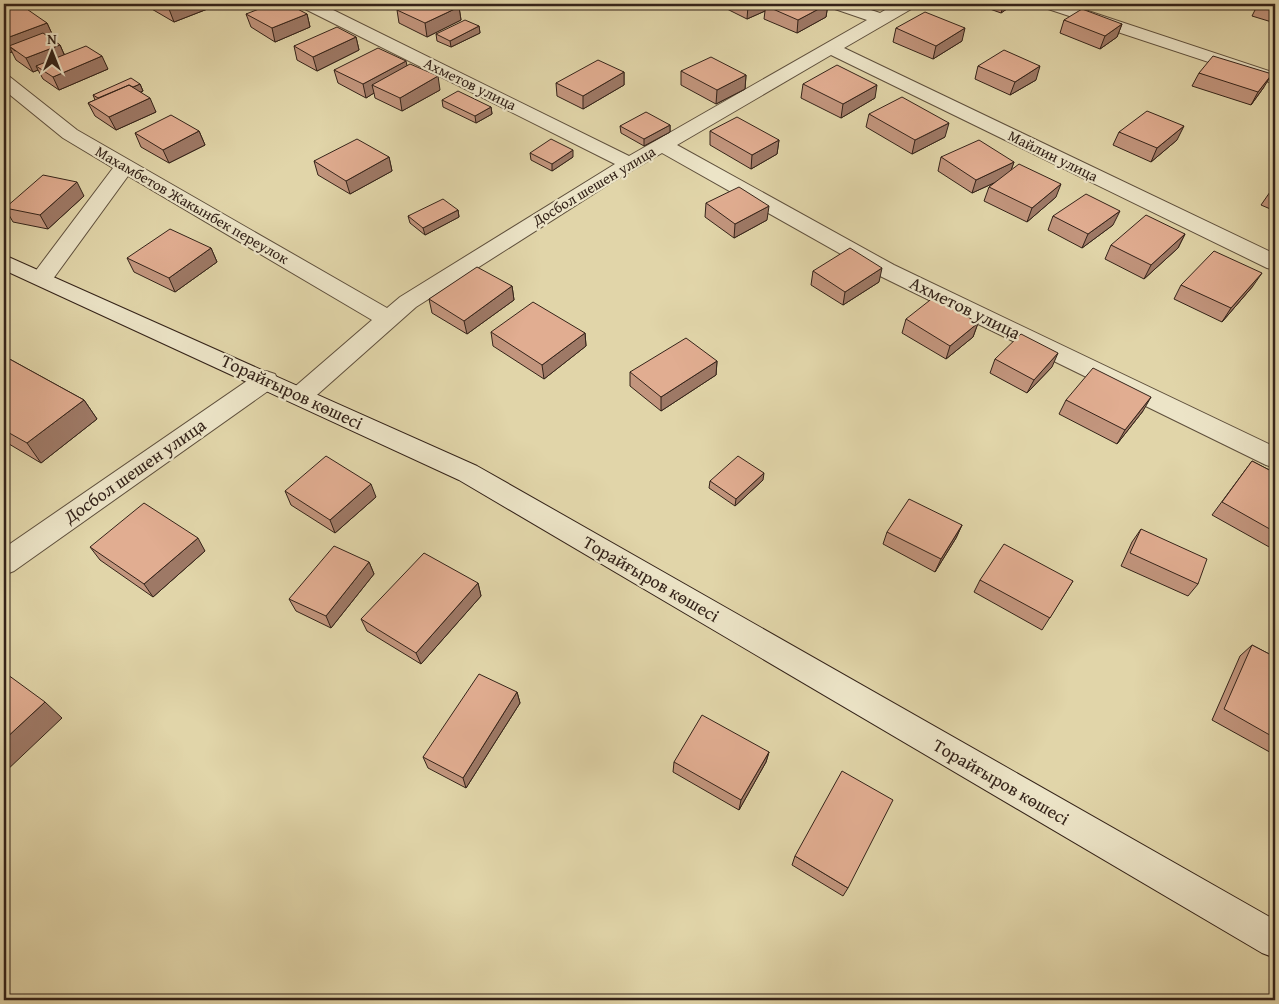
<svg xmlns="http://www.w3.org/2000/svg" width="1279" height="1004" font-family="'Gentium Book Plus',serif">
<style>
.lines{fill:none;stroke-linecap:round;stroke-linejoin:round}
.street-casing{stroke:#5f503d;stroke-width:2}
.secondary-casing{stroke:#342319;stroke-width:2}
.street{fill:#ece4c7;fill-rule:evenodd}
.secondary{fill:#ece4c7;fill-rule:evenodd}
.wall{fill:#c2957d;stroke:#342319}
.shaded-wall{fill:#9e7966;stroke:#342319}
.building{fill:#e1ad91;stroke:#342319}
.labels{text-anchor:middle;stroke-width:4.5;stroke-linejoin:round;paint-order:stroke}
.far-street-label{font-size:15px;fill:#342319;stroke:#ece4c7}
.street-label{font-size:18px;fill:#342319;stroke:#ece4c7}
</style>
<rect width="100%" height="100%" fill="#e1d5a9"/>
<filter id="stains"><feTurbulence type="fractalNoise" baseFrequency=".004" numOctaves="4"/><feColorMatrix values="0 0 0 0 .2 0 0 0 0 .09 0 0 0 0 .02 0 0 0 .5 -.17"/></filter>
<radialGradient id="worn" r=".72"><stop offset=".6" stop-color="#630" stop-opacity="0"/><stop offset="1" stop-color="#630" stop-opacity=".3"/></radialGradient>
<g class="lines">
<defs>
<path id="street" d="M301,4h20l308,152 238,-136 -35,-12 -2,-4h23l27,9 15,-9h20l-2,4 -69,40 431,206v16l-8,-2 -436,-213 -154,90 217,120 381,182v21l-9,-3 -388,-190 -216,-122 -48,28 -198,126 -107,95 -9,3 -9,-3 -4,-6 4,-6 81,-70 -244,-144 -78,107 -8,2 -8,-2 -3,-5 3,-5 79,-105 -50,-30 -59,-48v-14l6,1 67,53 310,178 13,-11 215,-133 -312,-156z
M1043,4h24l208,69v11l-230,-76z
M266,371l9,3 3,6 -3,6 -261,185 -10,4v-27l253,-174z"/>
<path id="secondary" d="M4,255l473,211 798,454v38l-13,-5 -803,-473 -455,-210z"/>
</defs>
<use href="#street" class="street-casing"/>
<use href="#secondary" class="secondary-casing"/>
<use href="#street" class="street"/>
<use href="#secondary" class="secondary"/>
</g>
<path class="wall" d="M4,4l10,2 1,2 32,15 6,13 -4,2 11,7 4,9 44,15 -49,21 -16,-11 -5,-9 -5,2 -17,-12 -4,-8 -3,1 -5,-4z
M148,4h60l2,4 -36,14 -24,-14z
M719,4h109l-2,13 -29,16 -33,-14 1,-8 -18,8 -28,-14z
M976,4h38l-13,9z
M1258,4h17v19l-23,-7z
M459,7l2,13 -34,17 -28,-14 -2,-13z
M246,14h61l3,13 -35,15 -24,-15z
M1064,20l58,4 -5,13 -17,12 -40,-16z
M479,26l1,7 -29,14 -14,-6 -1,-7z
M896,28l66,13 -29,18 -40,-17z
M356,37l3,13 -42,21 -20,-11 -3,-14z
M407,66l33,24 -38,21 -27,-13 -1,-5 -8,5 -28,-15 -4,-13z
M978,66l58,14 -26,15 -35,-16z
M681,71l65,4 -1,14 -29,15 -35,-19z
M624,72v13l-41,24 -26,-13 -1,-13z
M1199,73l65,14 -13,18 -59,-19z
M140,84l3,7 -2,1 15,20 -40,18 -21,-14 -7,-13 7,-3 -2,-5z
M803,84l72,14 -34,20 -40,-20z
M442,100l49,7 1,7 -16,9 -33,-16z
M869,114l76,23 -33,17 -46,-27z
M670,125v7l-26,14 -23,-13 -1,-7z
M199,131l6,14 -36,18 -28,-16 -6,-14z
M710,131l69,9 -2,14 -26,15 -41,-24z
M1119,132l58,8 -26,22 -38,-17z
M530,153l43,4 -21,14 -21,-11z
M389,157l3,14 -42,23 -32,-19 -4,-14z
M941,157l73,5 -3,8 45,27 -29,25 -43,-21 5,-14 7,-5 -24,11 -34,-22z
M1275,185v26l-14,-6 9,-13z
M84,196l-36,33 -35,-7 -8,-14z
M706,203l61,17 -33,18 -29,-21z
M458,210l1,7 -34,18 -15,-12 -2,-7z
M1053,216l60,9 -31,23 -34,-18z
M1185,234l-7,14 -34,31 -39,-20 6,-14z
M211,248l6,14 -42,30 -41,-20 -7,-14z
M813,271l66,11 -36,23 -32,-20z
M1181,285l72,1 -31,36 -48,-23z
M512,286l2,14 -47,34 -35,-21 -3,-14z
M906,319l72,4 -5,14 -27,22 -44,-26z
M491,332l94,1 1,13 -42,33 -51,-33z
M4,356l80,44 13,19 -56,44 -37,-22z
M995,359l57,8 -25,26 -37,-20z
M717,361l-1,14 -55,36 -31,-25v-14z
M1066,400l77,11 -26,33 -58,-30z
M1252,461l23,12v70l-4,5 -59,-33z
M763,480l-28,26 -26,-18 1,-7z
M285,491l91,6 -41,36 -44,-28z
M962,525l-6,13 -21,34 -52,-28 4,-12z
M1141,529l57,55 -10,12 -67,-30 11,-24z
M90,547l115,4 -52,46 -53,-37z
M369,562l5,12 -43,54 -35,-17 -7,-12z
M980,580l93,1 -31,49 -68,-38z
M478,583l3,13 -60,68 -54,-33 -6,-12z
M1252,645l23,12v98l-63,-35 28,-64z
M517,692l3,11 -54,85 -38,-20 -5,-11z
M769,752l-3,10 -27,48 -66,-38 1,-10z
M795,856l53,32 -5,8 -51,-31z"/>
<path class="shaded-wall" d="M183,4h25l2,4 -36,14 -5,-13z
M753,4h27l-14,2 -1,5 -18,8 1,-13z
M828,4l-2,13 -29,16 1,-13z
M1004,4h10l-13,9z
M14,6l6,13 -16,6v-16z
M459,7l2,13 -34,17 -2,-14z
M307,14l3,13 -35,15 -3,-14z
M47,23l6,13 -38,15 -6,-5 3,6 -3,1 -5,-10v-4z
M1122,24l-5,13 -17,12 5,-13z
M479,26l1,7 -29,14 -1,-6z
M965,28l-3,13 -29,18 3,-13z
M356,37l3,13 -42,21 -4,-14z
M60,45l6,14 -30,7 2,4 -5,2 -7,-14z
M102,56l6,13 -49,21 -6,-13z
M406,61l3,14 -37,10 2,8 -8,5 -3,-14z
M1040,66l-4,14 -26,15 5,-13z
M624,72v13l-41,24v-13z
M1272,74l-8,13 -13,18 7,-13z
M746,75l-1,14 -29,15 1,-14z
M438,76l2,14 -38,21 -2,-13z
M140,84l3,7 -37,17 -3,-7z
M877,85l-2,13 -34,20 2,-14z
M150,98l6,14 -40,18 -7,-13z
M491,107l1,7 -16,9 -1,-7z
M949,123l-4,14 -33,17 3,-14z
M670,125v7l-26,14v-7z
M1184,126l-7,14 -26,22 6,-14z
M199,131l6,14 -36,18 -6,-13z
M779,140l-2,14 -26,15 1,-14z
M573,150v7l-21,14v-7z
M389,157l3,14 -42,23 -4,-13z
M1014,162l-5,14 -37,17 4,-13z
M77,182l7,14 -36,33 -8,-14z
M1061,184l-5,13 -29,25 5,-14z
M769,206l-2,14 -33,18 1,-14z
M458,210l1,7 -34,18 -2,-7z
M1120,211l-7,14 -31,23 6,-14z
M1185,234l-7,14 -34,31 7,-14z
M211,248l6,14 -42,30 -6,-14z
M882,268l-3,14 -36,23 2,-13z
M1262,273l-9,13 -31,36 9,-14z
M512,286l2,14 -47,34 -3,-13z
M978,323l-5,14 -27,22 4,-13z
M585,333l1,13 -42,33 -2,-14z
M1058,353l-6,14 -25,26 7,-13z
M717,361l-1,14 -55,36v-14z
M1151,397l-8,14 -26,33 8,-14z
M84,400l13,19 -56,44 -14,-20z
M764,473l-1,7 -28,26 1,-7z
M371,484l5,13 -41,36 -5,-13z
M962,525l-6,13 -21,34 6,-13z
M198,538l7,13 -52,46 -9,-13z
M369,562l5,12 -43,54 -5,-12z
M478,583l3,13 -60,68 -5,-11z
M517,692l3,11 -54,85 -3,-10z
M45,702l17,16 -58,55v-33z
M769,752l-3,10 -27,48 2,-10z"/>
<path class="building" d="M4,4h7l3,2 -10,3z
M159,4h24l-14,5z
M272,4h16l19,10 -35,14 -26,-14z
M410,4h41l8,3 -34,16 -28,-13z
M743,4h10l-5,2z
M769,4h59l-30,16 -32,-14z
M1262,4h13v4z
M21,5l26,18 -43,16v-28z
M1082,9l40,15 -17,12 -41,-16z
M925,12l40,16 -29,18 -40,-18z
M465,20l14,6 -29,15 -14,-7z
M337,27l19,10 -43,20 -19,-11z
M43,33l17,12 -34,13 -17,-12z
M86,46l16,10 -49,21 -17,-11z
M378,48l28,13 -43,23 -29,-14z
M1004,50l36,16 -25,16 -37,-16z
M1213,56l59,18 -14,18 -59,-19z
M711,57l35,18 -29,15 -36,-19z
M598,60l26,12 -41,24 -27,-13z
M410,64l28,12 -38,22 -28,-13z
M837,65l40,20 -34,19 -40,-20z
M131,78l9,6 -7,3 -4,-2 -31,13 -5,-3z
M129,85l21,13 -41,19 -21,-14z
M458,91l33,16 -16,9 -33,-16z
M902,97l47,26 -34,17 -46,-26z
M1147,111l37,15 -27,22 -38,-16z
M646,112l24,13 -26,14 -24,-13z
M171,115l28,16 -36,19 -28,-17z
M737,117l42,23 -27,15 -42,-24z
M357,139l32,18 -43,24 -32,-20z
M551,139l22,11 -21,14 -22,-11z
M979,140l35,22 -38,18 -35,-23z
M1019,164l42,20 -29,24 -43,-21z
M43,175l34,7 -37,33 -35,-7z
M1275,185v9l-5,-2z
M739,187l30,19 -34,18 -29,-21z
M1086,194l34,17 -32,23 -35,-18z
M443,199l15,11 -35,18 -15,-12z
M1146,215l39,19 -34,31 -40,-20z
M170,229l41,19 -42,30 -42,-20z
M850,248l32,20 -37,24 -32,-21z
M1214,251l48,22 -31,35 -50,-23z
M477,267l35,19 -48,35 -35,-22z
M934,297l44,26 -28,23 -44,-27z
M533,302l52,31 -43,32 -51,-33z
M1021,334l37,19 -24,27 -39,-21z
M686,338l31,23 -56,36 -31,-25z
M4,356l80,44 -57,43 -23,-13z
M1093,368l58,29 -26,33 -59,-30z
M326,456l45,28 -41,36 -45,-29z
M738,456l26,17 -28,26 -26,-18z
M1252,461l23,12v59l-53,-30z
M909,499l53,26 -21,34 -54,-27z
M144,503l54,35 -54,46 -54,-37z
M1141,529l66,30 -9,25 -68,-31z
M1004,544l69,37 -23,37 -70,-38z
M334,546l35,16 -43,54 -37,-17z
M424,553l54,30 -62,70 -55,-34z
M1252,645l23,12v81l-51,-29z
M4,672l41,30 -41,38z
M479,674l38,18 -54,86 -40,-21z
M702,715l67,37 -28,48 -67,-38z
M842,771l51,29 -45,88 -53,-32z"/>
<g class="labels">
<g class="far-street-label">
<text transform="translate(470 84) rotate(26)" y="5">Ахметов улица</text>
<text transform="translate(1053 156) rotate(26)" y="5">Майлин улица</text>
<text transform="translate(594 186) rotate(-31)" y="5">Досбол шешен улица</text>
<text transform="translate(192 205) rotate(30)" y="5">Махамбетов Жакынбек переулок</text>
</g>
<g class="street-label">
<text transform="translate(965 308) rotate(26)" y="6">Ахметов улица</text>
<text transform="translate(292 392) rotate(25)" y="6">Торайғыров көшесі</text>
<text transform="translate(135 471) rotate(-35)" y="6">Досбол шешен улица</text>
<text transform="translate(651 579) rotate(30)" y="6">Торайғыров көшесі</text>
<text transform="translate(1001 782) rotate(30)" y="6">Торайғыров көшесі</text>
</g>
</g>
<rect width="1279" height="1004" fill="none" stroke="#e1d5a9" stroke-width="20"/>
<rect x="5" y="5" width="1269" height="994" fill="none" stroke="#342319" stroke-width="2.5"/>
<rect x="10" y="10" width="1259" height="984" fill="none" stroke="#342319"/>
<g transform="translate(52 52)" stroke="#ece4c7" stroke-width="4" paint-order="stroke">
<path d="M0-4L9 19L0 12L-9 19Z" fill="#342319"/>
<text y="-8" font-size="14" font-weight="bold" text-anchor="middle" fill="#342319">N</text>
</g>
<rect width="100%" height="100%" filter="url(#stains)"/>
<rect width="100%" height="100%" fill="url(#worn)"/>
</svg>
